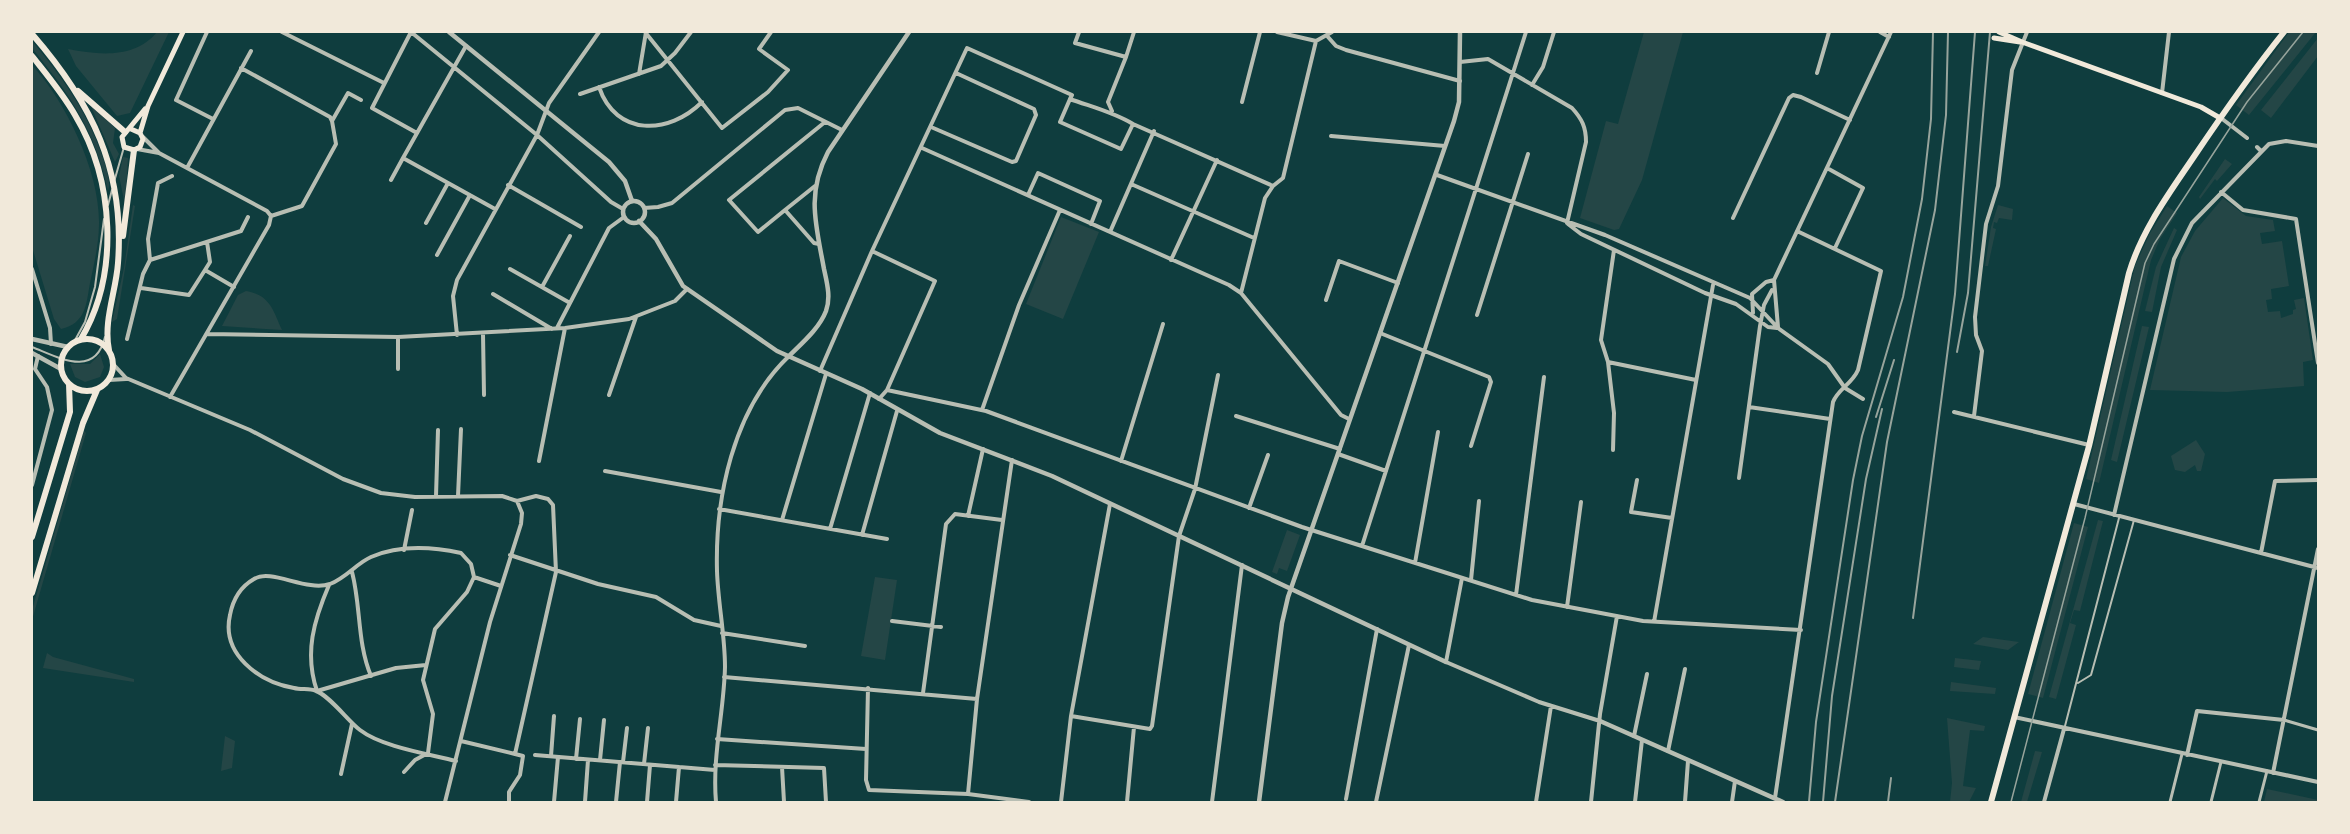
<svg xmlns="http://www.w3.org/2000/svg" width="2350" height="834" font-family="'Roboto Condensed',sans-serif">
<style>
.green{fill:#244646}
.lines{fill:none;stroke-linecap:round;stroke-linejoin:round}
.service{stroke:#b8beb3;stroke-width:2}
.pedestrian{stroke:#b8beb3;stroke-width:3}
.minor{stroke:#b8beb3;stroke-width:4}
.tertiary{stroke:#b8beb3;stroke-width:4.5}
.secondary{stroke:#f1e9da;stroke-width:5}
.primary{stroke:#f1e9da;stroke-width:6}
.tram{stroke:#97a49c;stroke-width:1.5}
.rail{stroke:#97a49c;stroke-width:2}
</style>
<rect width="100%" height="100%" fill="#0f3d3e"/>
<path class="green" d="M157,32h12l-39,81 -13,3 -41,-50 -8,-17c31,6 67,10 89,-17z
M1644,32h39l-41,148 -23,49 -5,1 -34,-12 26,-97 12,3z
M2289,32h27l-67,83 -13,-10z
M2318,38v18l-47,62 -10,-8z
M32,41c32,38 58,75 73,123 2,9 6,18 3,27 -13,-61 -38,-96 -76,-143z
M32,65c34,37 68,107 67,159 0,19 -5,40 -9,59 -4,22 -4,40 -29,46l-7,-10 -22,-72z
M90,104l25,24 -2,15 6,11 -4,8z
M123,157l5,1 -3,47 -6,-29z
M2225,159l7,5 -15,17 -2,-2 -15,20 -1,-2z
M2223,198l23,18 27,4 2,11 -15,2 2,11 20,-3 7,45 -18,3 1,10 -6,1 2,12 12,-1 1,7 12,-4v-4l3,-1 -2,-9 10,-2 9,62 -10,2 1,24 -77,6 -77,-2 31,-133 14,-26z
M133,205l2,1 -18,113 -5,3 12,-54z
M1998,205l15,4 -1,11 -13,-2 -2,5 -3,-1 -1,6 3,1 -8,37h-3l6,-39z
M2167,206l10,7 -17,26 -9,21 -52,223 -13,-4 49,-213 15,-33z
M1061,217l38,15 -36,87 -37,-15z
M2174,228l3,2 -16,37 -9,45 -7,-1 11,-44z
M246,291c24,4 27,19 36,39l-60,-4 16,-31z
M2142,326l7,1 -32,135 -6,-2z
M100,354l4,13 -4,10 -15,5 -10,-5 -5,-13h20z
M84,431l2,2 -54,187v-10z
M2196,440l9,14 -4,17h-4l-2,-6 -10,7 -10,-2 -4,-14z
M2098,520l5,1 -23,90 -6,-1 -4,13 6,2 -20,74 -7,-2z
M2074,523l14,4 -45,171 -15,-4z
M1287,530l13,5 -13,36 -8,-3 -2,6 -5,-2z
M875,577l22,3 -12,80 -24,-4z
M1983,637l36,5 -11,8 -35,-6z
M47,653l6,4 81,22v3l-91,-14z
M1955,658l26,3 -2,9 -25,-3z
M1951,682l45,6 -1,6 -45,-3z
M1947,718l38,8 -1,5 -14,-1 -7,56 13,2 -7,14h-19l2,-19z
M225,736l10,5 -3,27 -11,3z
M2035,751l7,1 -15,50h-6z
M2267,789l51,11v2h-54z"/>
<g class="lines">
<path class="service" d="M114,182l10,-35
M108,205l4,-15
M74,342l11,-20 10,-35 9,-68
M32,347c26,10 63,32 73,-10
M2078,683l13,-8 43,-155
M2065,726l54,-208"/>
<path class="pedestrian" d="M2284,720l34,10
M2170,802l12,-48
M2211,802l10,-40
M2259,802l8,-31"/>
<path class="minor" d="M207,32l-31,68 37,19
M282,32l102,51
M411,32l126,103 74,67 12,7
M411,32l-39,76 45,25
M645,32l77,96 46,-36 20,-22 -29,-21 12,-17
M1079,32l-4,11 51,14 8,-25
M1277,32l39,9 16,-9
M1880,32l9,5
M1328,37l8,9 10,4 114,31
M466,46l-63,112 92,51
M1460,62l28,-3 84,49c10,11 14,19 14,34l-19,81
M241,68l89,49 2,4 16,-28 13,7
M1817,73l12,-41
M639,74l7,-42
M1532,85l11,-18 11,-35
M599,87c17,50 70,48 103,15
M2162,93l7,-61
M580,94l81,-28 14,-13 16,-21
M1070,99l-10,23 61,27 12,-25
M1242,102l18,-70
M1112,111l-4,-9 18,-45
M2221,118l26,20
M931,127l81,35 4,-1 20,-46 -2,-6 -78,-36
M1331,136l114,10
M143,137l16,16
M2257,147l4,4
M922,148l307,137 12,8 100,122 8,4
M137,149l22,4 108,58 4,5
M187,168l64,-117
M1827,168l36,20 -28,60
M1437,175l168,60 145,63 28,30 50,36 17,24 18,11
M391,180l12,-22
M1131,184l123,54
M508,185l73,42
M2221,192l22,18 53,9 22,144
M1028,195l10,-22 62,28 -9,23
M644,208l14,-1 14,-4 113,-93 13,-2 44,22
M785,210l30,-24
M271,216l31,-10 34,-62 -4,-23
M1733,218l56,-120 4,-3 8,2 49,23
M426,223l22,-40
M1568,224l13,10 124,59 31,11 32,23 9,1
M1110,232l44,-101
M819,244l-5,-1 -29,-33 -27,22 -29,-32 96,-78
M1614,250l-13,90 7,22 88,18
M872,251l63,30 -48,109 -8,9
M437,255l33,-60
M150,260l91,-29 7,-14
M1171,260l46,-100
M32,269l18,59 1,16
M510,269l60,34
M205,270l5,-8 -3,-20
M542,287l28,-51
M141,288l48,7 16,-25 29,17
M1241,293l24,-95 8,-12 10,-8 33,-137
M493,294l59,35
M1326,300l13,-39 59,22
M1753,313l-1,-19 14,-12 8,-2
M1477,315l51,-161
M1778,327l-4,-47 117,-248
M557,328l52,-100 15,-11
M1380,333l109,44 2,5 -20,64
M207,334l191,3 167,-9 64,-9 46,-18 12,-12
M483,334l1,61
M457,335l-4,-39 4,-16 80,-145 12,-32 50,-71
M127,339l16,-65 7,-14 -2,-21 10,-56 14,-7
M1608,362l6,51 -1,37
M114,365l12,13 124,52 93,49 38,14 34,4 87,-1 15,5 19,-5 12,3 5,6 3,67 -41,182 -54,-13
M398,369v-32
M820,371l52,-120 95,-203 105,47 -2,4c22,8 43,13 63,25l140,62
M109,380l17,-1
M887,390l99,21 316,116 230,73 111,21 158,9
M609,395l27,-78
M170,397l99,-172 2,-9
M1749,407l81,12
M982,410l37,-105 41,-95
M1954,412l135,33
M1236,416l104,33
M1974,416l8,-65 -6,-16 -1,-18 11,-93 12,-38 14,-116 15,-38
M1338,454l48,17
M539,461l26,-133
M1121,461l42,-137
M605,471l116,21
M1739,478l21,-152 4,-21 8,-15
M1637,480l-6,32 41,6
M32,485l20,-75 -5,-23 -12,-18 3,-13
M436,496l2,-66
M458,496l3,-67
M2074,504l244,64
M1249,508l19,-53
M719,509l168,30
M2114,515l60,-256 18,-36 77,-79 17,-3 32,5
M968,516l15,-67
M782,520l44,-146
M830,529l40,-136
M862,535l35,-124
M1362,546l164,-514
M404,550l8,-40
M2261,553l14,-72 43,-1
M510,555l88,29 58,13 38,23 27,6
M1415,563l23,-131
M352,572c9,34 5,71 19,104
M1462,578l-16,84 93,40 61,19
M1471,580l8,-79
M329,585c-15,35 -25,68 -12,106l79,-23 30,-3
M1516,595l28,-218
M1567,607l14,-105
M892,621l49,6
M1654,622l59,-337
M722,633l83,13
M724,677l253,22
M868,688l-2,92 3,10 99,4 61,8
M923,693l23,-169 9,-10 47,6
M1071,716l79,13 2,-3 27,-190 16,-47 23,-114
M2014,717l304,65
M1634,736l13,-62
M717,739l149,10
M1668,751l17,-82
M535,755l180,15
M2187,755l10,-44 87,9
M551,756l3,-40
M576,759l4,-40
M600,760l4,-40
M456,761c-27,-7 -74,-14 -96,-31 -12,-9 -30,-34 -44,-39 -6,-3 -15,-1 -22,-3 -35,-6 -73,-34 -64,-73 3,-16 10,-28 24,-36 17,-11 52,13 76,5 16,-6 27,-21 41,-27 28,-12 62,-10 90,-4l10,11 3,13 27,9
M623,762l4,-34
M644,764l4,-36
M715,765l109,3 2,34
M782,767l2,35
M404,772l11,-12 13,-7 5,-39 -10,-34 12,-51 32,-37 7,-15
M2273,773l45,-224
M341,774l11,-50
M968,794l9,-95 35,-239
M1775,798l58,-396c5,-13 19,-18 25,-32l23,-99 -84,-40
M1346,799l31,-170
M445,802l45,-180 31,-98 1,-11 -5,-12
M509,802v-10l11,-17 3,-19 -8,-2
M554,802l4,-45
M585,802l3,-42
M616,802l4,-40
M647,802l3,-37
M676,802l3,-35
M716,802c-4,-46 8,-90 9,-135 0,-32 -7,-64 -8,-96 -2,-73 16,-161 71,-214
M1061,802l10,-86 39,-212
M1127,802l7,-75
M1212,802l30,-237
M1376,802l33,-157
M1536,802l15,-96
M1591,802l9,-88 17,-98
M1635,802l7,-62
M1685,802l3,-41
M1732,802l3,-21
M2044,802l20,-73"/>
<path class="tertiary" d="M449,32l160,130 16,19 7,20
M623 212a11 11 0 1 1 22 0a11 11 0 1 1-22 0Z
M639,221l17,18 27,47 94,65 85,38 78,44 112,43 394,186
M32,339l36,8
M32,353l29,16
M788,357c14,-14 31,-28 38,-46 5,-14 1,-28 -2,-42 -8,-44 -18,-75 4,-117l81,-120
M1600,721l183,81
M1259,802l23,-179 6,-26 166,-476 5,-19 1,-70"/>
<path class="secondary" d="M1999,32l23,10 179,65 19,11
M1994,38l26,4
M131,129l9,4 3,6 -3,8 -6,3 -10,-3 -2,-10 23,-28
M140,133l8,-27 35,-74"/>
<path class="primary" d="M32,34c60,69 93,136 86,229 -2,29 -15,58 -9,87
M32,56c15,19 31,38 43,59 39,65 45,158 6,224
M78,91l47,41
M123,236l11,-86
M61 365a26 26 0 1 1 52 0a26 26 0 1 1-52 0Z
M32,537l38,-125 -1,-28
M32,593l51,-170 14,-33
M1991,802l98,-356 40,-173c13,-43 39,-78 64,-115 29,-43 59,-86 91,-126"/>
<path class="tram" d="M2011,802l74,-284 60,-255 9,-19 93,-142 56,-70"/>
<path class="rail" d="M1957,352l11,-59 22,-261
M1876,417l18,-57
M1913,618l42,-324 20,-262
M1809,802l7,-80 37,-242 9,-44 41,-139 19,-98 9,-80 2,-87
M1823,802l9,-106 34,-217 16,-70
M1835,802l52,-360 48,-232 11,-95 2,-83
M1888,802l3,-24"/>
</g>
<rect width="2350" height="834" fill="none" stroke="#f1e9da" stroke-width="66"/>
</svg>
